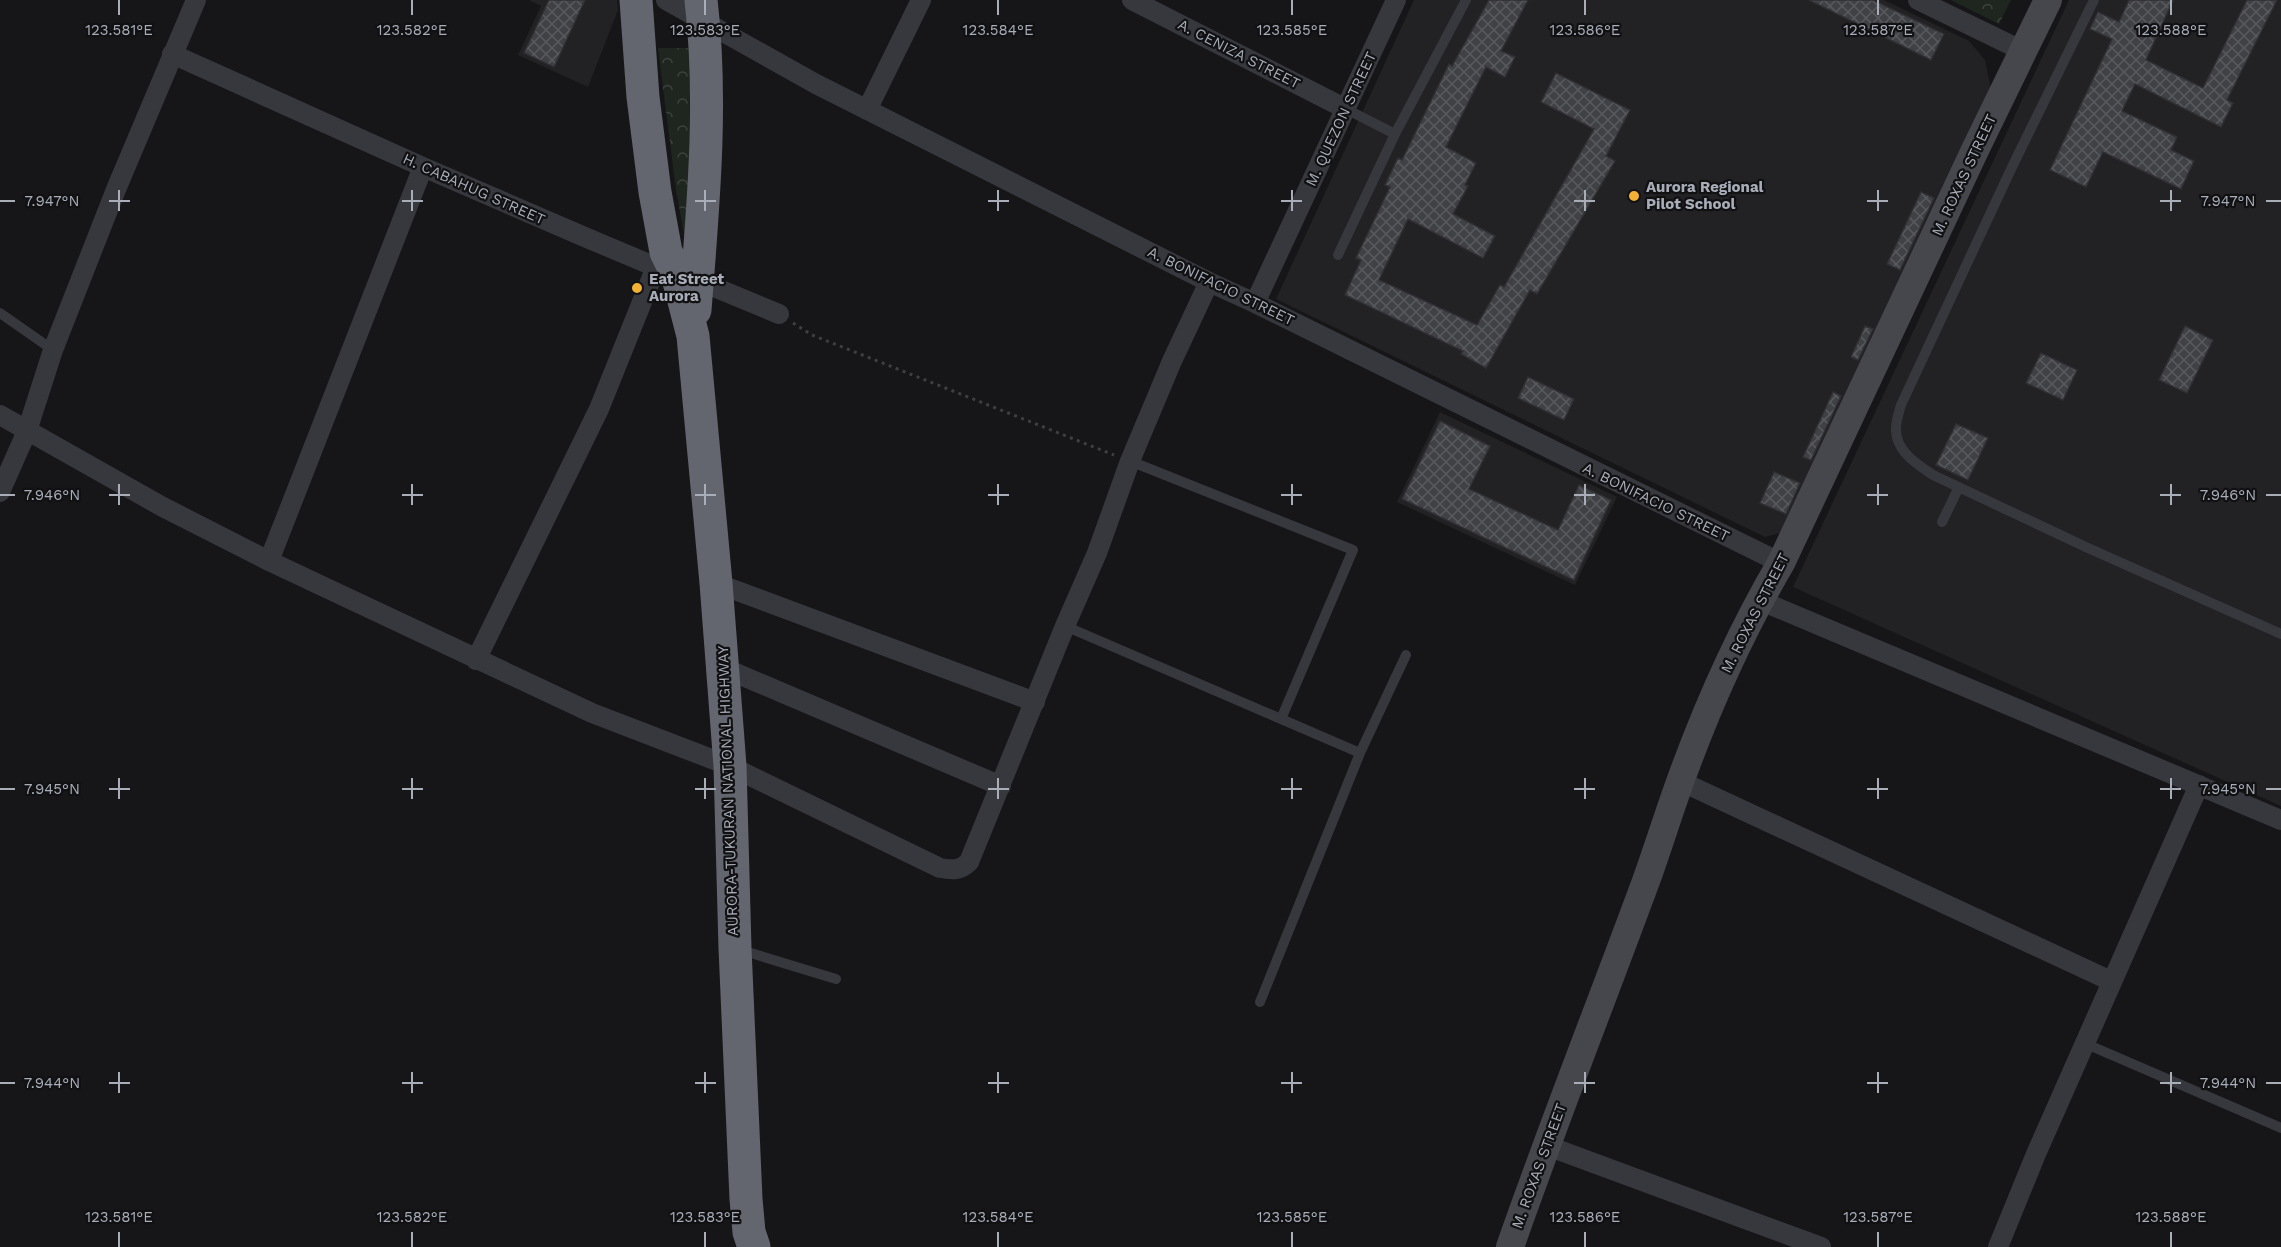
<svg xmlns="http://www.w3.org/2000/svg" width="2281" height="1247" font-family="'Work Sans',sans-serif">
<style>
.built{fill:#222225}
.park{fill:url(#park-crowns)}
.building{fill:url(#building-cross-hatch);stroke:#303034;stroke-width:1.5}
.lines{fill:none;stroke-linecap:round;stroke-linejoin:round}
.path{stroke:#3d3f44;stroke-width:3;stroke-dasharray:3 4.5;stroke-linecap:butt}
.lane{stroke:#37383d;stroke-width:10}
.street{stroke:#37383d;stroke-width:20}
.secondary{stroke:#45474d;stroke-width:28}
.highway{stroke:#63666e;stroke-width:33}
.ticks{fill:none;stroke:#a8adb8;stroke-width:2}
.poi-dot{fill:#f2b134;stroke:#111113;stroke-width:2}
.labels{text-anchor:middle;stroke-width:4.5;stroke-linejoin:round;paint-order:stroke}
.street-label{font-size:15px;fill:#a8adb8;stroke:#111113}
.poi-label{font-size:15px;font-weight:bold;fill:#a8adb8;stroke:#111113;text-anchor:start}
.ticks-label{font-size:15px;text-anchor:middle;fill:#a8adb8;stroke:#111113;stroke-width:4.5;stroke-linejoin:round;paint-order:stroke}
</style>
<defs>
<pattern id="park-crowns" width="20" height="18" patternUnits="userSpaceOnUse" patternTransform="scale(1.5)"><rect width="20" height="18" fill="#1e261f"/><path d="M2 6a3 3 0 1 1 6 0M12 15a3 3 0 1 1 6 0" fill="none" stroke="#3c433d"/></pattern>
<pattern id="building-cross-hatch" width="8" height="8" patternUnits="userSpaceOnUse" patternTransform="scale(1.5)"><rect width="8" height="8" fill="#404145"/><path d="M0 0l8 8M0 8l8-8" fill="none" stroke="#595a5e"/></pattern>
</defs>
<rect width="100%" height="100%" fill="#161618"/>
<path class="built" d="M529,0h88l1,10 -30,77 -70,-32 23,-49z
M1414,0h470l85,41 16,19 7,34 -200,436 -27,7 -489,-238z
M2069,0h212v806l-488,-219z
M1440,412l177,85 -42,88 -178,-83z"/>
<path class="park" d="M1951,0h60l-12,24z
M658,48h32l-1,213 -13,-71z"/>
<path class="building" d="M549,0h36l-31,67 -30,-14z
M1489,0h39l-27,51 14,6 -10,20 -19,-10 -40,80 30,16 -11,22 3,1 -15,28 42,22 -12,22 -75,-39 -29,61 98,45 23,-40 4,2 90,-158 -53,-27 15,-29 74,37 -24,46 9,5 -78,133 -7,-4 -44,78 -25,-14 2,-3 -118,-56 16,-35 -5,-2 34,-71 -5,-2 13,-27 4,2 47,-96 3,2z
M1809,0h64l71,34 -13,26z
M2129,0h44l-27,60 57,28 44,-88h30l-50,100 6,3 -12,24 -86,-43 -13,27 55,26 -6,13 23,11 -13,28 -78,-37 -17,35 -36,-17 62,-131 -22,-10 8,-17 21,10z
M1921,192l13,6 -34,72 -13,-6z
M1865,326l8,3 -15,31 -7,-3z
M2185,326l28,14 -26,53 -28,-13z
M2041,353l36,17 -14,30 -37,-17z
M1528,377l46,22 -10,21 -46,-22z
M1833,392l8,4 -30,64 -8,-3z
M1440,421l50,25 -21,43 89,41 21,-45 32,15 -37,80 -172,-81z
M1956,424l32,14 -20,42 -32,-15z
M1774,472l26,11 -14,31 -26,-11z"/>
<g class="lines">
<path class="path" d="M793,323l19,12 302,120"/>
<path class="lane" d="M2094,0l-82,167 -111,238c-2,7 -5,16 -5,23 -1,23 21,36 37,47l155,73 193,86
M1346,109l49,25
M1338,255l57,-121 71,-134
M0,313l53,37
M1130,461l223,89 -72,169
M1942,522l17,-35
M1065,626l295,127
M741,950l95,29
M1260,1002l100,-249 46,-98
M2084,1043l197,85"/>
<path class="street" d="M666,0l150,84 393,198 46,21 526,260
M1132,0l214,109
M1918,0l105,51
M172,54l251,113 164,71 69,29 41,13 82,34
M867,110l54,-110
M1255,303l141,-303
M0,415l161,91 108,55 323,152 138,53 210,102c12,2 20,3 29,-6l96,-236 32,-73 33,-92 42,-100 37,-79
M0,492l27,-61 26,-81 64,-163 79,-187
M269,561l154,-394
M716,583l319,119
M1759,600l522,220
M476,660l123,-251 57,-142
M724,668l277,118
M1680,781l431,200
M1545,1145l276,102
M1998,1247l38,-93 163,-369"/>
<path class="secondary" d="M1510,1247c43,-123 91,-244 136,-366 12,-33 22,-66 34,-99 27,-75 60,-149 101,-219l194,-413 73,-150"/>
<path class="highway" d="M636,0l7,97 12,95 11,60 11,22 16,62 23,247 14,183 5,182 11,251 3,33 5,15
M695,310c8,-102 18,-208 6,-310"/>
</g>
<path class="ticks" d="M119,0v15M412,0v15M705,0v15M998,0v15M1292,0v15M1585,0v15M1878,0v15M2171,0v15M119,190v21M412,190v21M705,190v21M998,190v21M1292,190v21M1585,190v21M1878,190v21M2171,190v21M0,201h15M109,201h21M402,201h21M695,201h21M988,201h21M1281,201h21M1574,201h21M1867,201h21M2160,201h21M2266,201h15M119,484v21M412,484v21M705,484v21M998,484v21M1292,484v21M1585,484v21M1878,484v21M2171,484v21M0,495h15M109,495h21M402,495h21M695,495h21M988,495h21M1281,495h21M1574,495h21M1867,495h21M2160,495h21M2266,495h15M119,778v21M412,778v21M705,778v21M998,778v21M1292,778v21M1585,778v21M1878,778v21M2171,778v21M0,789h15M109,789h21M402,789h21M695,789h21M988,789h21M1281,789h21M1574,789h21M1867,789h21M2160,789h21M2266,789h15M119,1072v21M412,1072v21M705,1072v21M998,1072v21M1292,1072v21M1585,1072v21M1878,1072v21M2171,1072v21M0,1083h15M109,1083h21M402,1083h21M695,1083h21M988,1083h21M1281,1083h21M1574,1083h21M1867,1083h21M2160,1083h21M2266,1083h15M119,1232v15M412,1232v15M705,1232v15M998,1232v15M1292,1232v15M1585,1232v15M1878,1232v15M2171,1232v15"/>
<g class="poi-dot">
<circle cx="1634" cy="196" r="6"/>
<circle cx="637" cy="288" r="6"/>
</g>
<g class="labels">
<g class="street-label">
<text transform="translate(1239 54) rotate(27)" y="5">A. CENIZA STREET</text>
<text transform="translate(1341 119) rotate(-65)" y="5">M. QUEZON STREET</text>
<text transform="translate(1964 175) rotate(-65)" y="5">M. ROXAS STREET</text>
<text transform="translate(474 189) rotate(24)" y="5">H. CABAHUG STREET</text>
<text transform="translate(1221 286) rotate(26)" y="5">A. BONIFACIO STREET</text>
<text transform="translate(1656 502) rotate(26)" y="5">A. BONIFACIO STREET</text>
<text transform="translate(1755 613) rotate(-63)" y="5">M. ROXAS STREET</text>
<text transform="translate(728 791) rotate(-92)" y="5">AURORA-TUKURAN NATIONAL HIGHWAY</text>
<text transform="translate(1539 1166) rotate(-70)" y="5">M. ROXAS STREET</text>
</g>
<g class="poi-label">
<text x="1646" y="192">Aurora Regional<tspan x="1646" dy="17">Pilot School</tspan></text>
<text x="649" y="284">Eat Street<tspan x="649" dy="17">Aurora</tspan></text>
</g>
</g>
<g class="ticks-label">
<text x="119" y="35">123.581°E</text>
<text x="412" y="35">123.582°E</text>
<text x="705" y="35">123.583°E</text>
<text x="998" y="35">123.584°E</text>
<text x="1292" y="35">123.585°E</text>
<text x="1585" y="35">123.586°E</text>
<text x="1878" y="35">123.587°E</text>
<text x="2171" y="35">123.588°E</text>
<text x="52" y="206">7.947°N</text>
<text x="2228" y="206">7.947°N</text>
<text x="52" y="500">7.946°N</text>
<text x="2228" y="500">7.946°N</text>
<text x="52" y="794">7.945°N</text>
<text x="2228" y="794">7.945°N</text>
<text x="52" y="1088">7.944°N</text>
<text x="2228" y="1088">7.944°N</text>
<text x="119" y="1222">123.581°E</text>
<text x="412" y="1222">123.582°E</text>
<text x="705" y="1222">123.583°E</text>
<text x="998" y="1222">123.584°E</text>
<text x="1292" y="1222">123.585°E</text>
<text x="1585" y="1222">123.586°E</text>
<text x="1878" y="1222">123.587°E</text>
<text x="2171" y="1222">123.588°E</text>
</g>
</svg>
